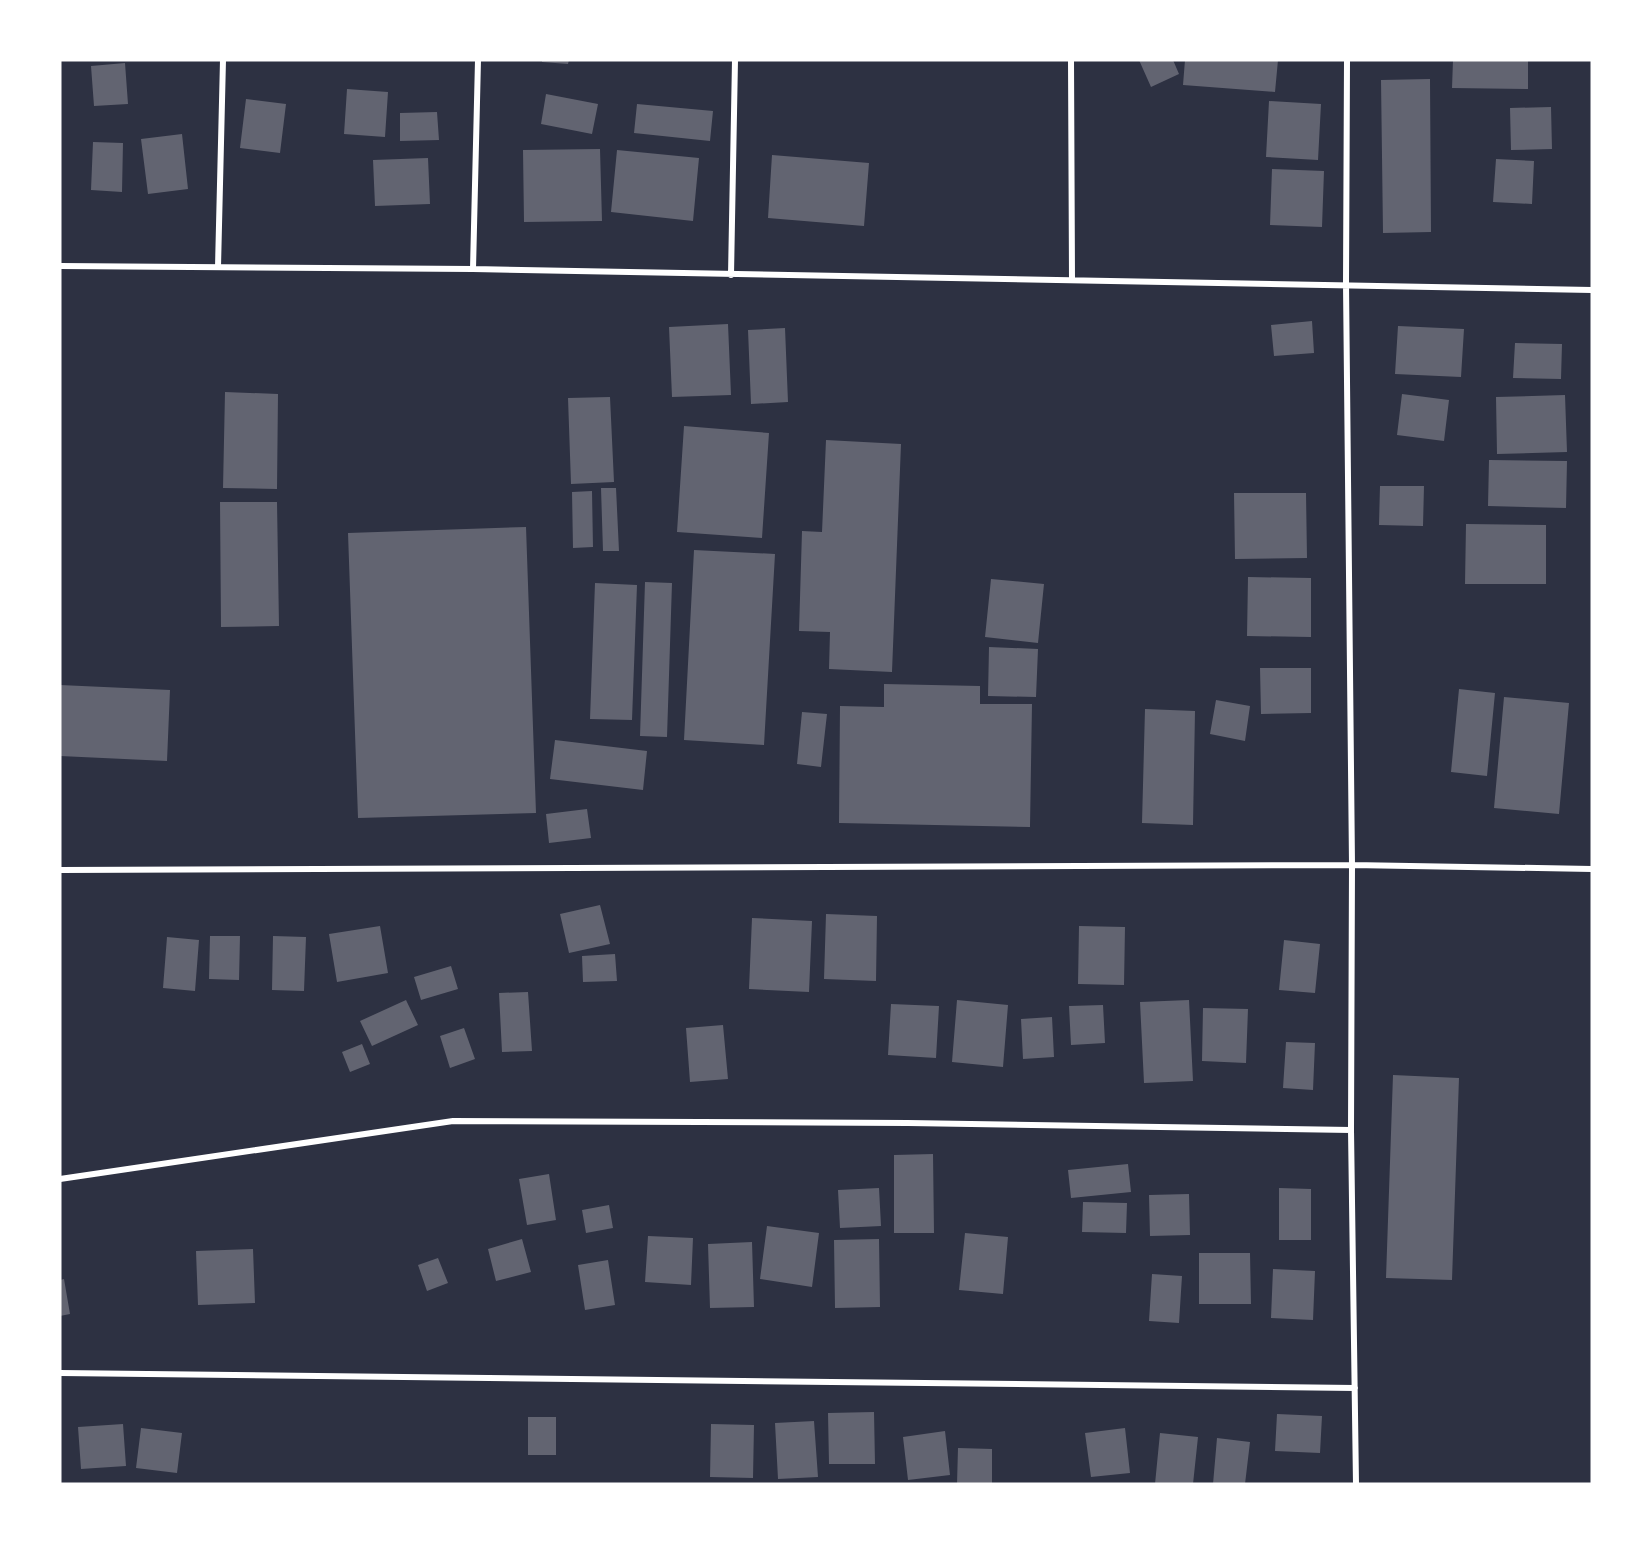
<svg xmlns="http://www.w3.org/2000/svg" width="1652" height="1544" font-family="Raleway,sans-serif">
<style>
.building{fill:#626471}
.lines{fill:none;stroke-linecap:round;stroke-linejoin:round}
.minor{stroke:#fff;stroke-width:6}
</style>
<rect width="100%" height="100%" fill="#2d3142"/>
<path class="building" d="M542,60h27l-1,4 -26,-2z
M1139,60h34l6,14 -28,13z
M1185,60h93l-3,32 -92,-7z
M1453,60h75v29l-76,-1z
M125,63l3,41 -34,2 -3,-40z
M1430,79l1,153 -48,1 -2,-153z
M347,89l41,3 -3,45 -41,-3z
M546,94l52,10 -6,30 -51,-10z
M246,99l40,5 -6,49 -40,-5z
M1269,101l52,3 -3,56 -52,-3z
M637,104l76,7 -3,30 -76,-8z
M1551,107l1,42 -41,1 -1,-42z
M437,112l2,28 -39,1v-28z
M182,134l6,55 -40,5 -7,-55z
M93,142l30,1 -1,49 -31,-2z
M600,149l2,72 -78,1 -1,-72z
M617,150l82,8 -6,63 -82,-9z
M772,155l97,8 -5,63 -96,-8z
M428,158l2,46 -55,2 -2,-46z
M1496,159l38,2 -2,43 -39,-2z
M1272,169l52,2 -2,56 -52,-2z
M1312,321l2,32 -40,3 -3,-31z
M728,324l3,71 -59,2 -3,-70z
M1398,326l66,3 -3,48 -66,-3z
M785,328l3,74 -37,2 -3,-74z
M1515,343l47,1 -1,35 -48,-1z
M225,392l53,2 -1,95 -54,-1z
M1402,394l47,6 -5,41 -47,-6z
M1565,395l2,57 -70,2 -1,-57z
M610,397l4,85 -43,2 -3,-86z
M684,426l85,7 -7,105 -85,-6z
M826,440l75,4 -9,228 -63,-3 1,-37 -31,-1 3,-100 20,1z
M1489,460l78,1 -1,47 -78,-2z
M1380,486h44l-1,40 -44,-1z
M601,488h15l3,63h-16z
M592,491l1,56 -20,1 -1,-56z
M1234,493h72l1,65 -72,1z
M220,502h57l2,124 -58,1z
M1466,524l80,1v59h-81z
M526,527l10,286 -178,5 -10,-285z
M694,550l81,4 -11,191 -80,-5z
M1248,577l63,1v59l-64,-1z
M991,579l53,5 -6,59 -53,-6z
M645,582l27,1 -5,154 -27,-1z
M595,583l42,2 -5,135 -42,-1z
M989,647l49,2 -2,48 -48,-1z
M1260,668h51v45l-50,1z
M884,684l96,2v18h52l-2,123 -191,-4 1,-117 44,1z
M60,685l110,5 -3,71 -107,-5z
M1459,689l36,4 -8,83 -36,-4z
M1504,697l65,6 -10,111 -65,-6z
M1216,700l34,6 -5,35 -35,-7z
M1145,709l50,2 -2,114 -51,-2z
M802,712l25,2 -6,53 -24,-3z
M555,740l92,11 -4,39 -93,-11z
M587,809l4,29 -42,5 -3,-29z
M600,905l10,39 -41,9 -9,-39z
M826,914l51,2 -1,65 -52,-2z
M752,918l60,3 -3,71 -60,-3z
M380,926l8,47 -51,9 -8,-48z
M1079,926l46,1 -1,58 -46,-1z
M210,936h30l-1,44 -30,-1z
M273,936l33,1 -2,54 -32,-1z
M167,937l32,3 -4,51 -32,-3z
M1284,940l36,4 -5,49 -36,-3z
M615,954l2,27 -34,1 -1,-26z
M451,966l7,23 -37,11 -7,-23z
M528,992l4,59 -30,1 -3,-59z
M406,1000l12,25 -46,21 -12,-25z
M957,1000l51,5 -5,62 -51,-5z
M1189,1000l4,81 -49,2 -4,-81z
M891,1004l48,2 -3,52 -48,-3z
M1103,1005l2,38 -34,2 -2,-39z
M1203,1008l45,1 -2,54 -44,-2z
M1052,1017l2,40 -31,2 -2,-40z
M723,1025l5,54 -38,3 -4,-54z
M464,1028l11,31 -25,9 -10,-32z
M1286,1042l29,1 -2,47 -30,-2z
M362,1044l8,20 -20,8 -8,-20z
M1393,1075l66,3 -7,202 -66,-2z
M933,1154l1,79h-40v-78z
M1128,1164l3,28 -60,6 -3,-28z
M549,1174l7,46 -29,5 -8,-46z
M879,1188l2,38 -41,2 -2,-38z
M1279,1188l32,1v51h-32z
M1189,1194l1,41 -40,1 -1,-41z
M1083,1202l44,1 -1,30 -44,-1z
M609,1205l4,23 -27,5 -4,-23z
M767,1226l52,7 -7,54 -52,-8z
M965,1233l43,4 -5,57 -44,-4z
M648,1236l45,2 -2,47 -46,-3z
M522,1239l9,33 -35,9 -8,-32z
M879,1239l1,68 -45,1 -1,-68z
M752,1242l2,65 -44,1 -2,-64z
M253,1249l2,54 -57,2 -2,-54z
M1199,1253h51l1,51h-52z
M438,1258l10,25 -21,8 -9,-26z
M608,1260l7,45 -30,5 -7,-45z
M1273,1269l42,2 -2,49 -42,-2z
M1152,1274l30,2 -3,47 -30,-2z
M64,1279l6,35 -10,2v-36z
M874,1412l1,52h-46l-1,-51z
M1277,1414l45,2 -2,37 -45,-2z
M528,1417h28v38h-28z
M814,1421l4,56 -40,2 -3,-56z
M123,1424l3,42 -45,3 -3,-42z
M711,1424l43,1 -1,53 -43,-1z
M141,1428l41,5 -5,40 -41,-5z
M1125,1428l5,45 -39,4 -6,-44z
M945,1431l5,44 -42,5 -5,-43z
M1160,1433l38,4 -5,47h-38z
M1217,1438l33,4 -5,42h-32z
M958,1448l34,1v35h-35z"/>
<g class="lines">
<path class="minor" d="M1071,60l1,220
M1347,60l-1,224 6,581 -1,265 5,354
M60,266l413,3 1119,21
M218,267l5,-207
M473,269l5,-209
M731,275l4,-215
M60,870l1292,-5 240,4
M60,1179l393,-58 455,2 443,7
M60,1373l1295,15"/>
</g>
<rect width="1652" height="1544" fill="none" stroke="#ffffff" stroke-width="123"/>
</svg>
